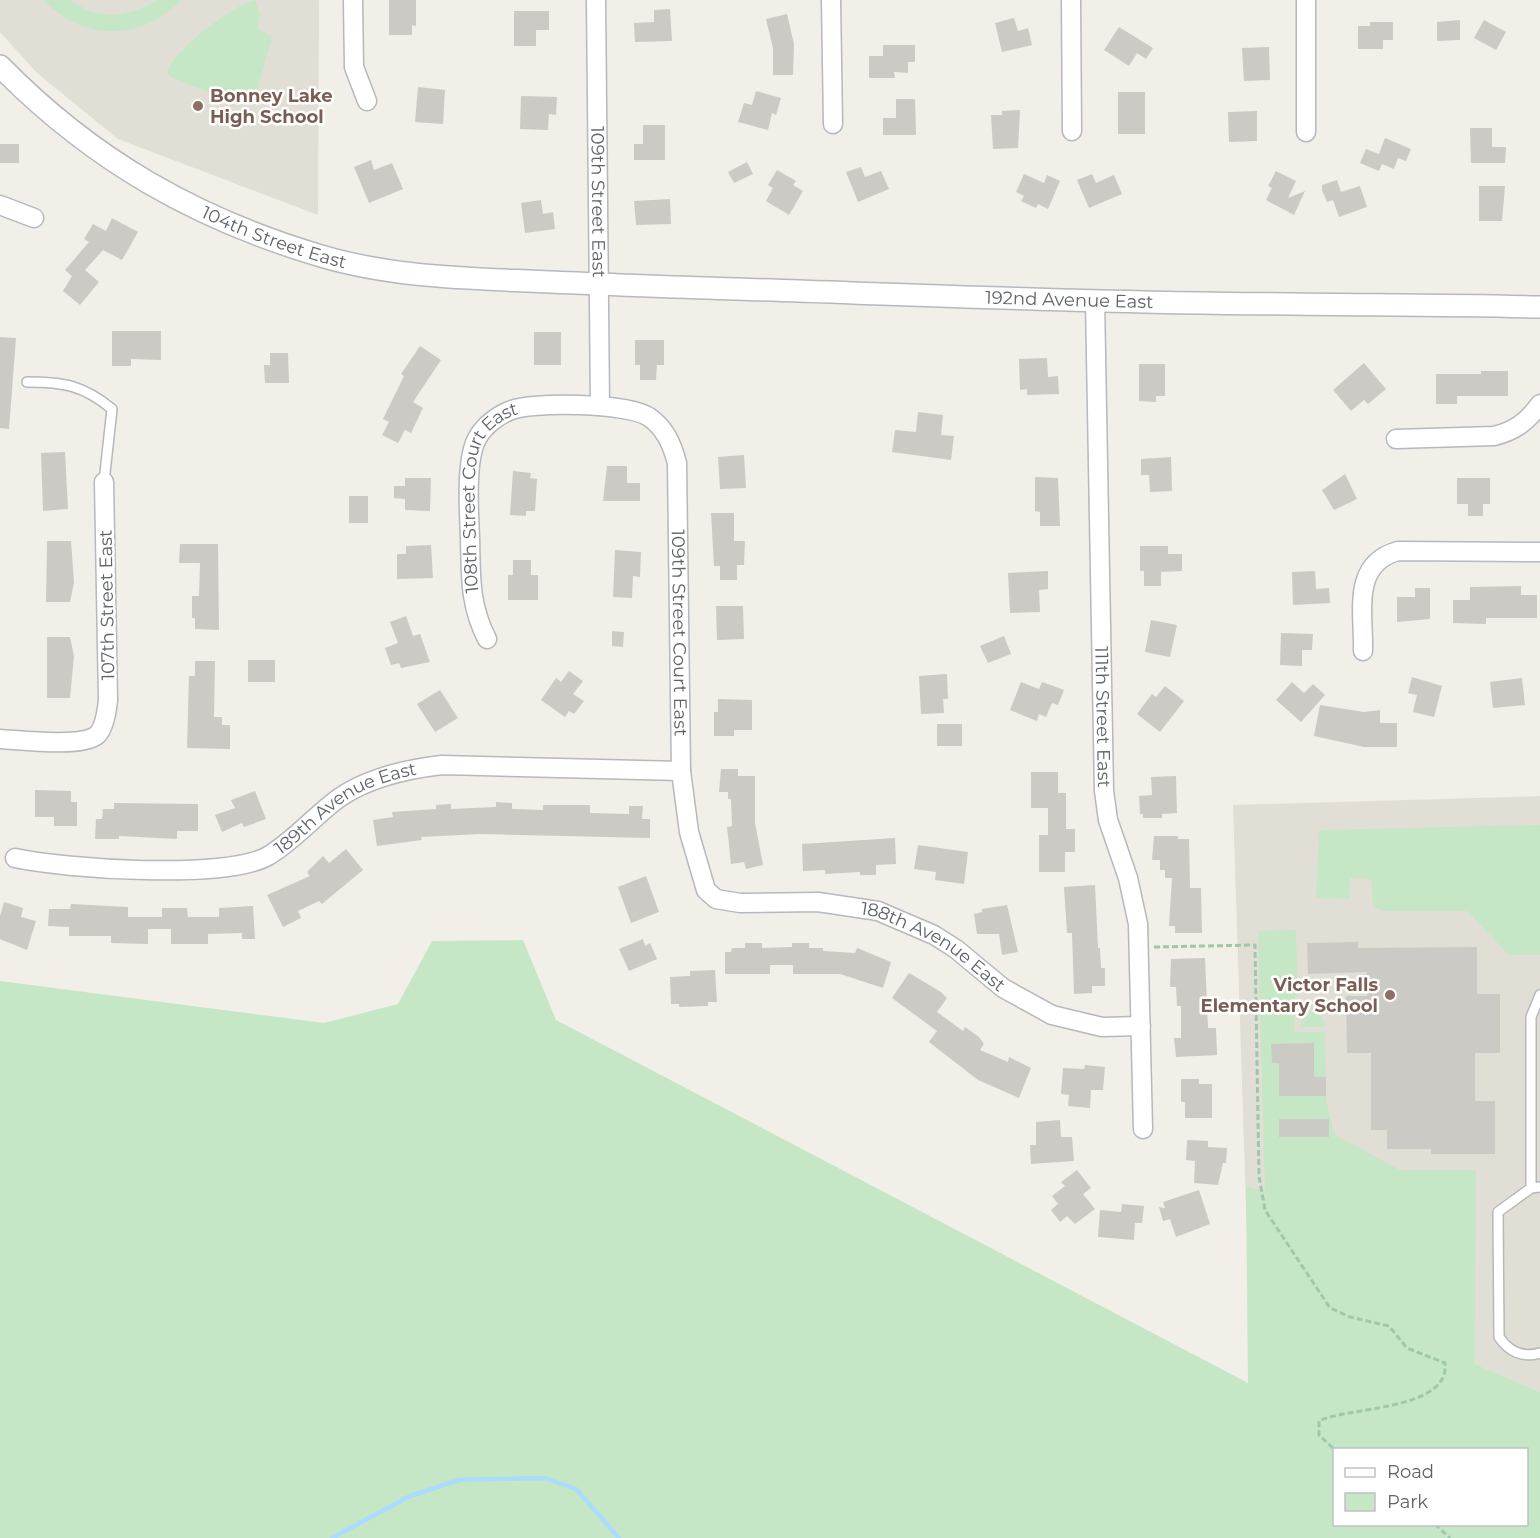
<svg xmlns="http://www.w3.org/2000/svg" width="1540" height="1538" font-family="Montserrat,sans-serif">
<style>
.education{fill:#e1ded6}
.green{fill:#c6e7c5;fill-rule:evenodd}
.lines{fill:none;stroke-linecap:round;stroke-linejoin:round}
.stream{stroke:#abdbfd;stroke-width:4.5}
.building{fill:#cccac5}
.service-casing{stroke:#b5b8bc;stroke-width:12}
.minor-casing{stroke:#b5b8bc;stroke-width:21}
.tertiary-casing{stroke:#b5b8bc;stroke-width:24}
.path{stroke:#9fc8aa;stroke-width:3;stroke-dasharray:6 3;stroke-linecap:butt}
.service{stroke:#fff;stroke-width:9}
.minor{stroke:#fff;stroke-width:18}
.tertiary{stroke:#fff;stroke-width:21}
.education-dot{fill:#8d6e63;stroke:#fff;stroke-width:2}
.labels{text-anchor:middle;stroke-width:5;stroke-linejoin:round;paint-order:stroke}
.education-label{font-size:18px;font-weight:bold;fill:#785e54;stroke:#fff;text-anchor:start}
.street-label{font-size:18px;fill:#5f6368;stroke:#fff}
</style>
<rect width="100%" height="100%" fill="#f1efe8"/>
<path class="education" d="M0,0h319l-1,215 -200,-76 -81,-66 -37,-41z
M1540,796v596l-292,-124 -15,-463z"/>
<path class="green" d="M44,0h25l22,12 24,3 24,-5 18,-10h24c-38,41 -99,42 -137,0z
M255,0l5,15 -2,13 14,9 -17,61 -5,6 -9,1 -71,-28 -3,-5c7,-22 66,-67 88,-72z
M1540,825v130h-31l-42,-44h-85l-9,-5 -2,-27 -21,-1 -1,21 -33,-1 3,-68z
M1296,930l2,67h-4l1,35h30l1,68 9,35 65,35h76l-1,194 65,28v146h-1540v-557l324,42 74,-19 34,-63 91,-1 33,80 692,363 -2,-197 19,6 -7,-261zM1334,1450h192v74h-192z
M1315,1011l7,5 3,11h-25l4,-12z"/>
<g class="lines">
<path class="stream" d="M332,1538l78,-42 49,-16 86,-2 31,11 43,49"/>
</g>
<path class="building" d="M389,0h27v26l-4,-1v10h-23z
M670,9l2,32 -37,1 -1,-19 20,-1v-12z
M514,11h35v19h-13v16h-22z
M787,14l7,30 -1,31h-20v-27l-7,-29z
M1014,18l4,13 10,-3 4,17 -30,7 -7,-29z
M1460,20v20l-23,1v-19z
M1484,20l22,12 -10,18 -22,-12z
M1370,22h23v18h-10v9h-25v-23h12z
M1119,27l34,21 -7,11 -9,-6 -8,13 -25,-16z
M883,45h32v17h-7v11l-14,-1 1,6h-26v-22h14z
M1269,47l1,33 -26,1 -2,-33z
M418,87l27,3 -2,34 -28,-2z
M756,91l25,7 -5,17 -4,-2 -4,17 -30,-8 6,-19 8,2z
M1118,92h27v42h-27z
M521,96l36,1 -1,18 -7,-1 -1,16 -28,-1z
M896,99h19l1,36h-33v-17h13z
M1020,110l-2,38 -25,1 -2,-34h11v-4z
M1257,111v30l-28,1 -1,-30z
M643,125h22v35h-31v-16h9z
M1470,128h22v19h14l-1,16h-34z
M1385,138l26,11 -5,12 -8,-3 -4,11 -12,-5 -3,7 -19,-8 6,-14 13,5z
M0,144h19v19h-19z
M371,160l3,10 18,-7 11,26 -34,14 -15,-36z
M747,162l6,12 -19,9 -6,-11z
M861,167l4,10 16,-6 8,18 -31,13 -12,-30z
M777,170l19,11 -3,4 10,6 -14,24 -23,-14 7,-13 -5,-3z
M1276,171l20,10 -8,17 17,-7 -11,24 -28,-15 6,-12 -4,-2z
M1024,174l20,9 3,-8 13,6 -12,28 -10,-5 -2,4 -15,-7 3,-5 -8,-4z
M1092,174l4,9 18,-8 8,19 -33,14 -12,-28z
M1337,180l4,12 19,-6 7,21 -28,10 -6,-17 -6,2 -5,-12v-5z
M1479,186h26l-3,35h-23z
M670,199l1,25 -35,1 -2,-24z
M541,200l2,14 10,-2 2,17 -30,4 -4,-30z
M112,218l26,14 -16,28 -19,-10 -18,20 14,12 -19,23 -17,-14 9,-15 -7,-6 24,-28 -5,-3 9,-15 13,7z
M112,331h49v29l-30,-1v7h-19z
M534,332h27v33h-27z
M0,337l16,1 -7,91 -9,-1z
M635,340h29v25h-7l-1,15h-16v-15h-5z
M420,346l21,14 -28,42 10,6 -12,25 -6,-3 -7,13 -16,-8 7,-13 -6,-3 21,-43 -3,-2z
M270,353h18l1,30h-24l-1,-18h6z
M1047,358l1,19 10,-1 1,18 -32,1v-6l-7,1 -1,-31z
M1364,363l22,26 -18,15 -4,-4 -13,11 -18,-21z
M1139,364h26v32h-9v6l-17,-1z
M1481,371h27v25h-51v8h-21v-30h45z
M918,412l25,3 -2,20 13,1 -3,24 -59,-8 3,-22 21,2z
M65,452l3,57 -25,2 -2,-58z
M744,455l2,33 -26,1 -2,-32z
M1171,457l1,34 -22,1 -1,-17h-8v-16z
M607,466h20v17h13v18h-37z
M513,471l18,2 -1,5 7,1 -2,32h-9v5l-16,-1z
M1345,474l12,25 -23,11 -12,-20z
M1035,477l23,1 2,48h-20v-14l-5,-1z
M405,478h26l-1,33 -25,-1v-11l-11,-1v-12h11z
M1457,478h33v26h-7v12h-15v-12h-11z
M349,496h19v27h-19z
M711,513h23v28h11l-1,24h-7v15h-17v-14h-6z
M47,541h24l3,42 -4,19h-24z
M180,544h38l1,86 -24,-1v-11h-3v-22h7l1,-33h-21z
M431,545l2,33 -36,1v-25h9v-8z
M1140,546h28v8h14v17l-21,1v14h-17v-15h-4z
M615,550l26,2 -1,25 -7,-1 -1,22 -19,-1z
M513,560h18v15h7v25h-30v-25h5z
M1048,571v18l-9,1 1,22 -30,1 -2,-40z
M1315,571l1,18 13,-1 1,15 -37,2 -1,-33z
M1521,586v9h16v23h-51v6l-33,-1v-23h17v-13z
M1415,588h15v31l-33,3v-25h18z
M716,606h27l1,33 -27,1z
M406,616l7,20 7,-2 10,28 -29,6 -2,-5 -8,2 -6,-17 13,-5 -8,-21z
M1151,620l26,5 -7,32 -25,-5z
M612,631l12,1 -1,15 -11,-1z
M1281,633l32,1 -1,16h-10v16l-22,-1z
M1004,636l7,18 -23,9 -8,-17z
M47,637h23l4,19 -4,42h-23z
M248,660h27v22h-27z
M195,661h20l-1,56h8v8h8v24l-43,-1 2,-72h6z
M569,671l14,10 -10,13 11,7 -10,13 -5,-3 -4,6 -24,-17 15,-22 5,4z
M947,674l1,25h-5l1,14 -23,1 -2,-38z
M1412,677l30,9 -8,31 -21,-5 4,-17 -9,-2z
M1522,678l3,27 -32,3 -3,-26z
M1021,682l18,7 3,-7 22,8 -6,15 -6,-2 -6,14 -7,-3 -2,7 -27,-11z
M1292,682l12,11 9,-9 12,11 -24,27 -25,-22z
M1165,686l19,15 -24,31 -23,-18 15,-20 4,3z
M440,690l18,28 -23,14 -18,-28z
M718,699l34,1v30h-18v6h-20v-24h4z
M1320,705l44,7 16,-2v13h17v24h-33l-50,-11z
M937,724h25v22h-25z
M721,769h17v7h17v47l8,42 -17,4 -2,-7 -13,2 -4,-37 5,-1 -1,-27h-3v-7h-9z
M1031,772h27v21h8v36h9v23h-10v20h-26v-37h9v-27h-17z
M1176,776l1,37 -15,1v4h-19v-4h-3l-1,-18 13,-1 -1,-18z
M35,790l36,1v11h6v24h-23v-9h-19z
M255,791l11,28 -22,8 -2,-4 -20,9 -7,-17 20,-7 -4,-8z
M496,802l16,1v6l31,1v-5h47v8l39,1v-8h14l-1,13h8v19l-170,-4 -59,3 1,3 -45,6 -4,-26 20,-3 -1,-5 44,-3v-4l15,-1v5l45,-2z
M114,803l84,1v27h-21v8l-58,-3v3h-24l1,-20h6l1,-10h11z
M1154,836h24v3h11l1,49h11l1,45h-27v-7h-6l3,-48h-7v-8h-5v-10h-8z
M895,838l1,26 -20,1v10h-16v-3l-35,2v-4l-22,1 -1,-27z
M918,845l50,7 -4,32 -29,-4 1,-8 -22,-3z
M346,849l17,21 -41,34 -3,-3 -21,10 3,7 -18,9 -16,-32 43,-19 -3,-4 16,-16 6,7z
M646,876l13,36 -28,11 -13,-36z
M1095,885l3,63h2l1,20h4v18h-13v7l-18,1 -2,-61h-5l-3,-46z
M4,902l19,6 -2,9 15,4 -9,29 -27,-11v-23z
M71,904l57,3v10h34v-9h25l1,9h31v-9l34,-2 2,33h-13v-6l-34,1v10h-37v-15h-23v15l-37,-1v-7h-42v-9l-21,-1 1,-17h21z
M1007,905l11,47 -16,3 -3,-21h-22l-3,-20 8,-2v-3z
M643,939l2,7 5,-3 7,16 -28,12 -10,-22z
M1358,942v6l119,-1v47h23v59h-25v48h20v53h-64v-5h-44v-19h-16v-77h-24l-1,-57h21v-24l-59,2 -1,-31z
M745,943h17v5l30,-1v-4h17v5h14v3l32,2 2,-5 34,14 -8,26 -43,-14h-47v-9h-23v9h-45v-22h6l1,-4h13z
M1205,958l3,70h8l1,27 -41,2 -2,-19h7v-32h-4l-1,-19h-6l1,-28z
M715,970l2,32h-9v4l-29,1v-3h-8l-1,-27 20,-1v-5z
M909,973l32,19 6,6 -10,14 26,19 2,-4 14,10 5,7 -4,6 28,12 1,-5 22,11 -12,30 -41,-18 -49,-38 8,-11 -45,-33z
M1314,1043v34h12v19h-47v-33h-7l-1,-19z
M1085,1065l20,2 -2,23h-12l-1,18 -22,-2 1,-11 -8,-1 2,-26 21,1z
M1181,1079h18v5h13v34h-27v-16h-4z
M1279,1119h50v18h-50z
M1060,1120l1,17h11l2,24 -43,3 -1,-19h6v-23z
M1187,1140l21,1v6l19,1 -1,15h-3l-5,22 -24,-2 1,-22 -9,-1z
M1077,1170l14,18 -8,6 12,15 -20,15 -8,-8 -7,6 -9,-12 7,-6 -6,-8 13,-10 -4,-4z
M1199,1190l11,34 -34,13 -6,-18 -7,2 -4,-14 6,1 -2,-6z
M1122,1204l22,2 -2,17h-7l-1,17 -36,-3 2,-27 21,2z"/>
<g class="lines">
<defs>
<path id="service" d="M27,382c36,0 56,3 85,27l-8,73
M1540,1187l-9,1 -33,24 1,125c10,15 24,21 41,16
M1531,1188v-171l9,-22"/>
<g id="minor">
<path d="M353,0l1,67 13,34"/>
<path id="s1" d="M596,0l4,406"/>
<path d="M831,0l2,124"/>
<path d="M1071,0l1,131"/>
<path d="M1306,0v132"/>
<path d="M0,205l34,13"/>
<path id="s2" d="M1095,300l9,491 4,29 20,58 10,46 5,205"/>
<path d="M1396,439l98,-3c21,-5 34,-15 46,-32"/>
<path id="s3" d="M487,639c-18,-35 -16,-64 -17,-102 -1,-24 -5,-80 8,-100 6,-11 19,-21 31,-26 22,-10 119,-8 140,6 16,11 23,27 28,46l4,308 8,61 17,58 10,9 24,4 78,-1 60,9 56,24 22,14 47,39 49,27 50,12 39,-1"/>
<path d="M1363,651c1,-39 -12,-87 35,-100l142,1"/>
<path d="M0,739c21,1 81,9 97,-4 8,-8 10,-25 11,-35l-4,-218"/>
<path id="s4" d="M15,858c51,11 210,22 253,-2 27,-16 46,-40 71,-58 30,-21 68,-29 103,-33l239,6"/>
</g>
<g id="tertiary">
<path id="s5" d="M0,66c92,94 196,153 321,190 67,20 137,22 207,25 69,3 139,6 209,8 184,6 369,14 554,15 83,1 166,1 249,3"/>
</g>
</defs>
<use href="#service" class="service-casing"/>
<use href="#minor" class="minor-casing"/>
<use href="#tertiary" class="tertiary-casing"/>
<path class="path" d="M1154,947l101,-2 4,231 6,34 65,98 20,9 39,9 18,22 38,15c6,48 -100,44 -126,58v14l16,15
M1435,1524l15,14"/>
<use href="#service" class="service"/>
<use href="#minor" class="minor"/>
<use href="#tertiary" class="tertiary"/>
</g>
<g class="education-dot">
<circle cx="198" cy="106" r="6"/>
<circle cx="1390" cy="995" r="6"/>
</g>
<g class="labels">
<g class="education-label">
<text x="210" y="102">Bonney Lake<tspan x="210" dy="21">High School</tspan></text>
<text x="1378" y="991" text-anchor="end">Victor Falls<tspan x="1378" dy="21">Elementary School</tspan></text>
</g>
<g class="street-label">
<text dy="6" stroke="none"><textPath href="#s1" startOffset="202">109th Street East</textPath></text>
<text dy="6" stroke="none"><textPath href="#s5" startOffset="327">104th Street East</textPath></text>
<text dy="6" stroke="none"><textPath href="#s5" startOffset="1128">192nd Avenue East</textPath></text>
<text dy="6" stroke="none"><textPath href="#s3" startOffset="152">108th Street Court East</textPath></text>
<text transform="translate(107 605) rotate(-91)" y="6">107th Street East</text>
<text dy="6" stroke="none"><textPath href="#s3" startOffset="614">109th Street Court East</textPath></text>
<text dy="6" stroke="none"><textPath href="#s2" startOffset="417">111th Street East</textPath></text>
<text dy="6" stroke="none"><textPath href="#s4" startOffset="348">189th Avenue East</textPath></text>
<text dy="6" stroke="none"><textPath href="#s3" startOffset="1116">188th Avenue East</textPath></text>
</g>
</g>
<rect x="1333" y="1448" width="195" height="78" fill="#ffffff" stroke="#bfc1c3" stroke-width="1.5"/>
<rect x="1345" y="1468" width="30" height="9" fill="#ffffff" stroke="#bfc1c3" stroke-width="1.5"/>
<text x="1387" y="1478" font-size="18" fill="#5f6368">Road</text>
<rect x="1345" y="1493" width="30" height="18" fill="#c6e7c5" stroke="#bfc1c3" stroke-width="1.5"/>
<text x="1387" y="1508" font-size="18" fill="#5f6368">Park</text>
</svg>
